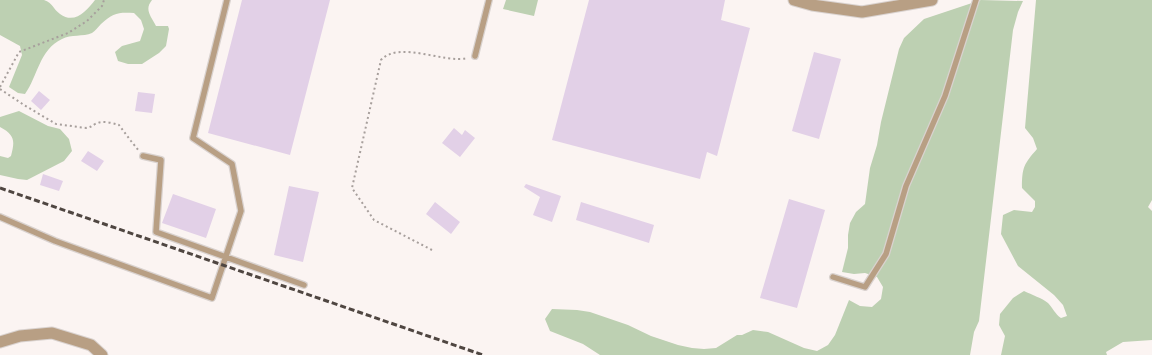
<svg xmlns="http://www.w3.org/2000/svg" width="1152" height="355" font-family="Overpass,sans-serif">
<style>
.green{fill:#bdd0b2}
.building{fill:#e2d0e7}
.lines{fill:none;stroke-linecap:round;stroke-linejoin:round}
.service-casing{stroke:#d9d2cf;stroke-width:8}
.minor-casing{stroke:#d9d2cf;stroke-width:13}
.path{stroke:#a79f9c;stroke-width:2;stroke-dasharray:2 3;stroke-linecap:butt}
.service{stroke:#b89f84;stroke-width:5.5}
.minor{stroke:#b89f84;stroke-width:11}
.rail{stroke:#4f4641;stroke-width:3;stroke-dasharray:6 3;stroke-linecap:butt}
</style>
<rect width="100%" height="100%" fill="#fbf4f2"/>
<path class="green" d="M0,0h44c9,3 9,9 16,14 15,11 27,-4 35,-14h57c-8,10 -1,16 4,26h12l1,3 -3,17 -7,7 -17,11h-14l-10,-3 -3,-9 7,-6 18,-5 4,-12 -3,-9 -7,-7c-16,-1 -21,0 -33,11 -3,3 -6,7 -9,9 -9,4 -21,1 -30,6 -23,11 -24,37 -37,55l-7,-1 -9,-6 13,-32 -2,-9 -20,-11z
M506,0h32l-4,16 -31,-7z
M981,0l42,1 -5,11 -5,18 -34,291 -5,11 -4,23h-370l-17,-11 -33,-13 -5,-12 7,-10 25,1 13,2 38,13 23,11 27,9 14,3 12,1 12,-1 21,-13h5l11,-5 15,2 36,16 13,3 11,-6 7,-10 14,-35 11,6 12,1 9,-8 2,-12 -6,-10 -12,-4 -11,1 -12,-2 6,-24v-13l2,-12 6,-11 9,-8 5,-36 7,-23 4,-23 18,-73 5,-11 20,-19z
M1036,0h116v200l-4,7 4,4v129l-29,2 -17,10 1,3h-106l4,-19 -6,-11 1,-11 13,-16 11,-7c8,4 18,7 24,12 5,5 7,11 13,15l6,-2 -4,-11 -9,-10 -36,-29 -17,-32 2,-19 11,-5 18,2 3,-5v-6l-13,-13c0,-21 2,-24 15,-39l-4,-11 -8,-10z
M19,111l29,15 12,3 9,10 3,12 -8,10 -37,19 -9,-1 -18,-4v-19l8,2 3,-2c4,-15 4,-21 -11,-29v-10z"/>
<path class="building" d="M242,0h88l-40,155 -82,-22z
M589,0h136l-4,20 29,8 -33,128 -10,-4 -7,27 -148,-39z
M814,52l27,7 -22,80 -27,-8z
M39,91l11,9 -9,10 -10,-9z
M138,92l17,2 -3,19 -17,-2z
M454,128l8,7 3,-5 10,8 -15,19 -18,-14z
M88,151l16,10 -7,10 -16,-10z
M43,174l20,7 -4,10 -19,-6z
M526,184l35,12 -9,26 -19,-7 7,-18 -16,-10z
M289,186l30,6 -16,70 -29,-7z
M173,194l43,15 -10,29 -44,-15z
M789,199l36,11 -28,98 -37,-10z
M435,202l25,20 -9,12 -25,-20z
M581,202l73,23 -5,18 -73,-23z"/>
<g class="lines">
<defs>
<path id="service" d="M475,56l14,-56
M143,156l18,4 -5,72 148,53
M0,217l55,24 157,57 29,-87 -9,-47 -39,-26 34,-138
M833,277l32,10 21,-33 20,-68 39,-90 31,-96"/>
<path id="minor" d="M794,0l18,5 50,7 70,-12
M0,342l20,-6 32,-3 39,12 11,10"/>
</defs>
<use href="#service" class="service-casing"/>
<use href="#minor" class="minor-casing"/>
<path class="path" d="M0,87l19,-35 49,-19 19,-12 15,-15 2,-6
M0,89l24,16 32,19 30,4c5,-1 6,-2 9,-4 7,-4 17,-1 24,1l12,16 8,10
M432,250l-58,-30 -22,-32 29,-128c19,-20 63,4 87,-2"/>
<use href="#service" class="service"/>
<use href="#minor" class="minor"/>
<path class="rail" d="M0,188l483,167"/>
</g>
</svg>
